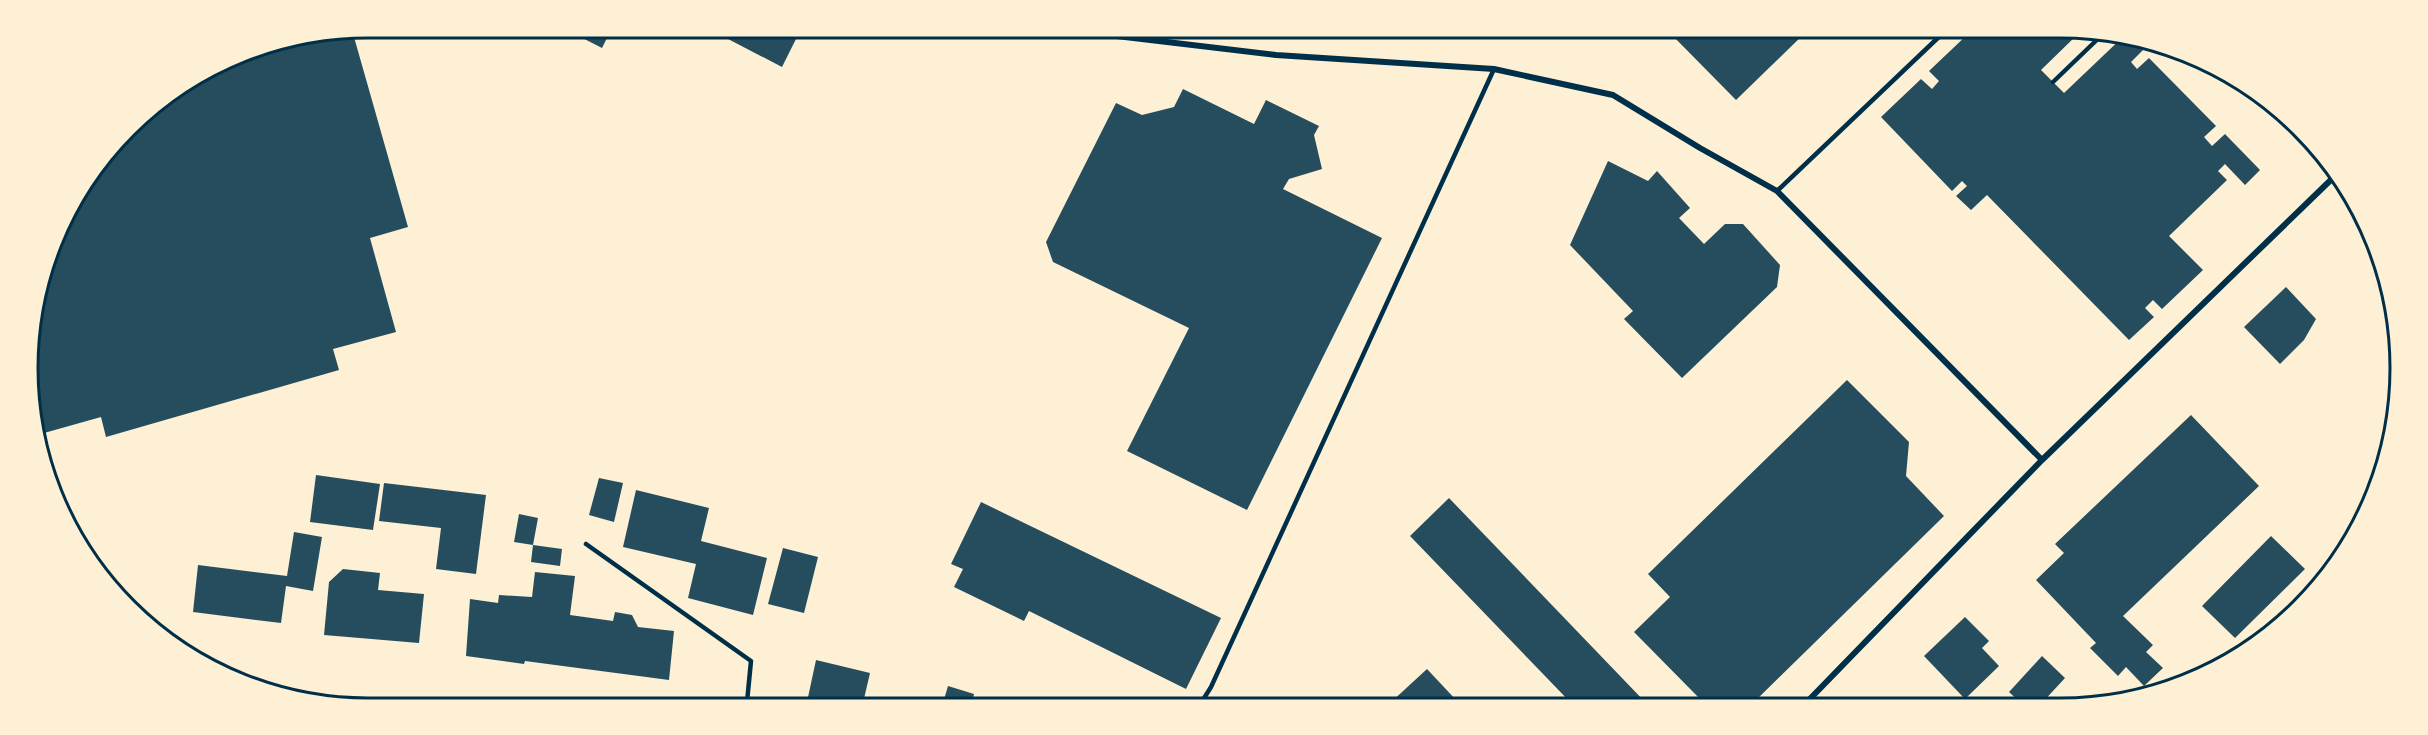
<svg xmlns="http://www.w3.org/2000/svg" width="2428" height="735" font-family="Montserrat,sans-serif">
<style>
.building{fill:#264d5e}
.lines{fill:none;stroke-linecap:round;stroke-linejoin:round}
.service{stroke:#003049;stroke-width:4.5}
.minor{stroke:#003049;stroke-width:6}
.rim{fill:none;stroke:#003049;stroke-width:3}
</style>
<rect width="100%" height="100%" fill="#fdf0d5"/>
<path class="building" d="M563,28h49l-10,20z
M707,28l94,1 -19,38z
M352,30l56,197 -38,11 26,94 -63,17 6,21 -233,67 -5,-20 -64,18 -7,-112 32,-106 81,-105 95,-59z
M1669,32h137l-70,68z
M1969,33h110l-38,37 23,23 62,-59 17,16 -12,12 6,7 12,-11 67,68 -12,11 8,9 13,-12 35,36 -15,15 -20,-21 -7,7 9,9 -58,56 34,34 -41,39 -9,-9 -8,8 9,9 -25,23 -142,-145 -16,15 -15,-14 11,-10 -5,-5 -10,10 -71,-74 40,-38 11,10 7,-8 -10,-10z
M1183,89l71,35 12,-24 53,26 -5,9 8,34 -33,10 -6,10 99,49 -135,272 -120,-59 62,-123 -136,-66 -7,-20 70,-139 26,12 32,-8z
M1608,161l40,20 9,-10 33,37 -11,10 25,26 21,-20h18l37,41 -3,22 -95,91 -58,-59 9,-8 -63,-66z
M2286,287l30,32 -12,21 -24,24 -36,-37z
M1847,380l62,62 -3,34 38,40 -192,188h-47l-71,-72 36,-35 -22,-23z
M2191,415l68,71 -136,130 30,29 -7,7 17,16 -19,18 -18,-19 -8,9 -28,-28 6,-5 -60,-63 28,-27 -9,-9z
M316,475l64,9 -7,46 -63,-8z
M599,478l24,5 -9,39 -25,-7z
M384,483l102,12 -10,79 -40,-5 5,-41 -62,-7z
M636,490l73,18 -8,33 66,17 -14,57 -65,-17 8,-34 -73,-17z
M1449,498l198,206h-75l-162,-168z
M981,502l240,116 -35,71 -157,-78 -5,10 -70,-34 9,-18 -12,-5z
M519,514l19,4 -5,27 -19,-3z
M294,532l28,5 -9,54 -27,-5 -5,37 -88,-11 5,-47 89,11z
M2271,536l34,33 -70,69 -33,-32z
M533,545l29,4 -2,17 -29,-4z
M783,548l35,9 -14,56 -36,-9z
M343,569l37,4 -2,17 46,4 -5,49 -95,-8 5,-53z
M535,572l40,4 -5,39 43,6 2,-9 17,3 6,12 36,4 -5,49 -144,-19 -1,3 -58,-8 4,-57 28,4 1,-8 33,2z
M1965,617l24,24 -7,7 17,18 -34,33 -41,-43z
M2042,656l23,22 -25,27h-17l-14,-13z
M816,660l54,13 -7,30 -56,-1z
M1427,669l30,32 -3,3h-65z
M948,686l26,8 -2,9h-29z"/>
<g class="lines">
<path class="service" d="M2053,82l50,-48
M1777,191l166,-158
M586,544l165,117 -4,41
M1201,703l10,-16 283,-618"/>
<path class="minor" d="M1066,30l210,25 218,14 119,26 87,53 77,43 265,269
M292,698l58,3
M1804,705l238,-245 296,-287"/>
</g>
<path d="M0 0H2428V735H0ZM368 38H2060A330 330 0 0 1 2390 368V368A330 330 0 0 1 2060 698H368A330 330 0 0 1 38 368V368A330 330 0 0 1 368 38Z" fill="#fdf0d5" fill-rule="evenodd"/>
<path class="rim" d="M368 38H2060A330 330 0 0 1 2390 368V368A330 330 0 0 1 2060 698H368A330 330 0 0 1 38 368V368A330 330 0 0 1 368 38Z"/>
</svg>
